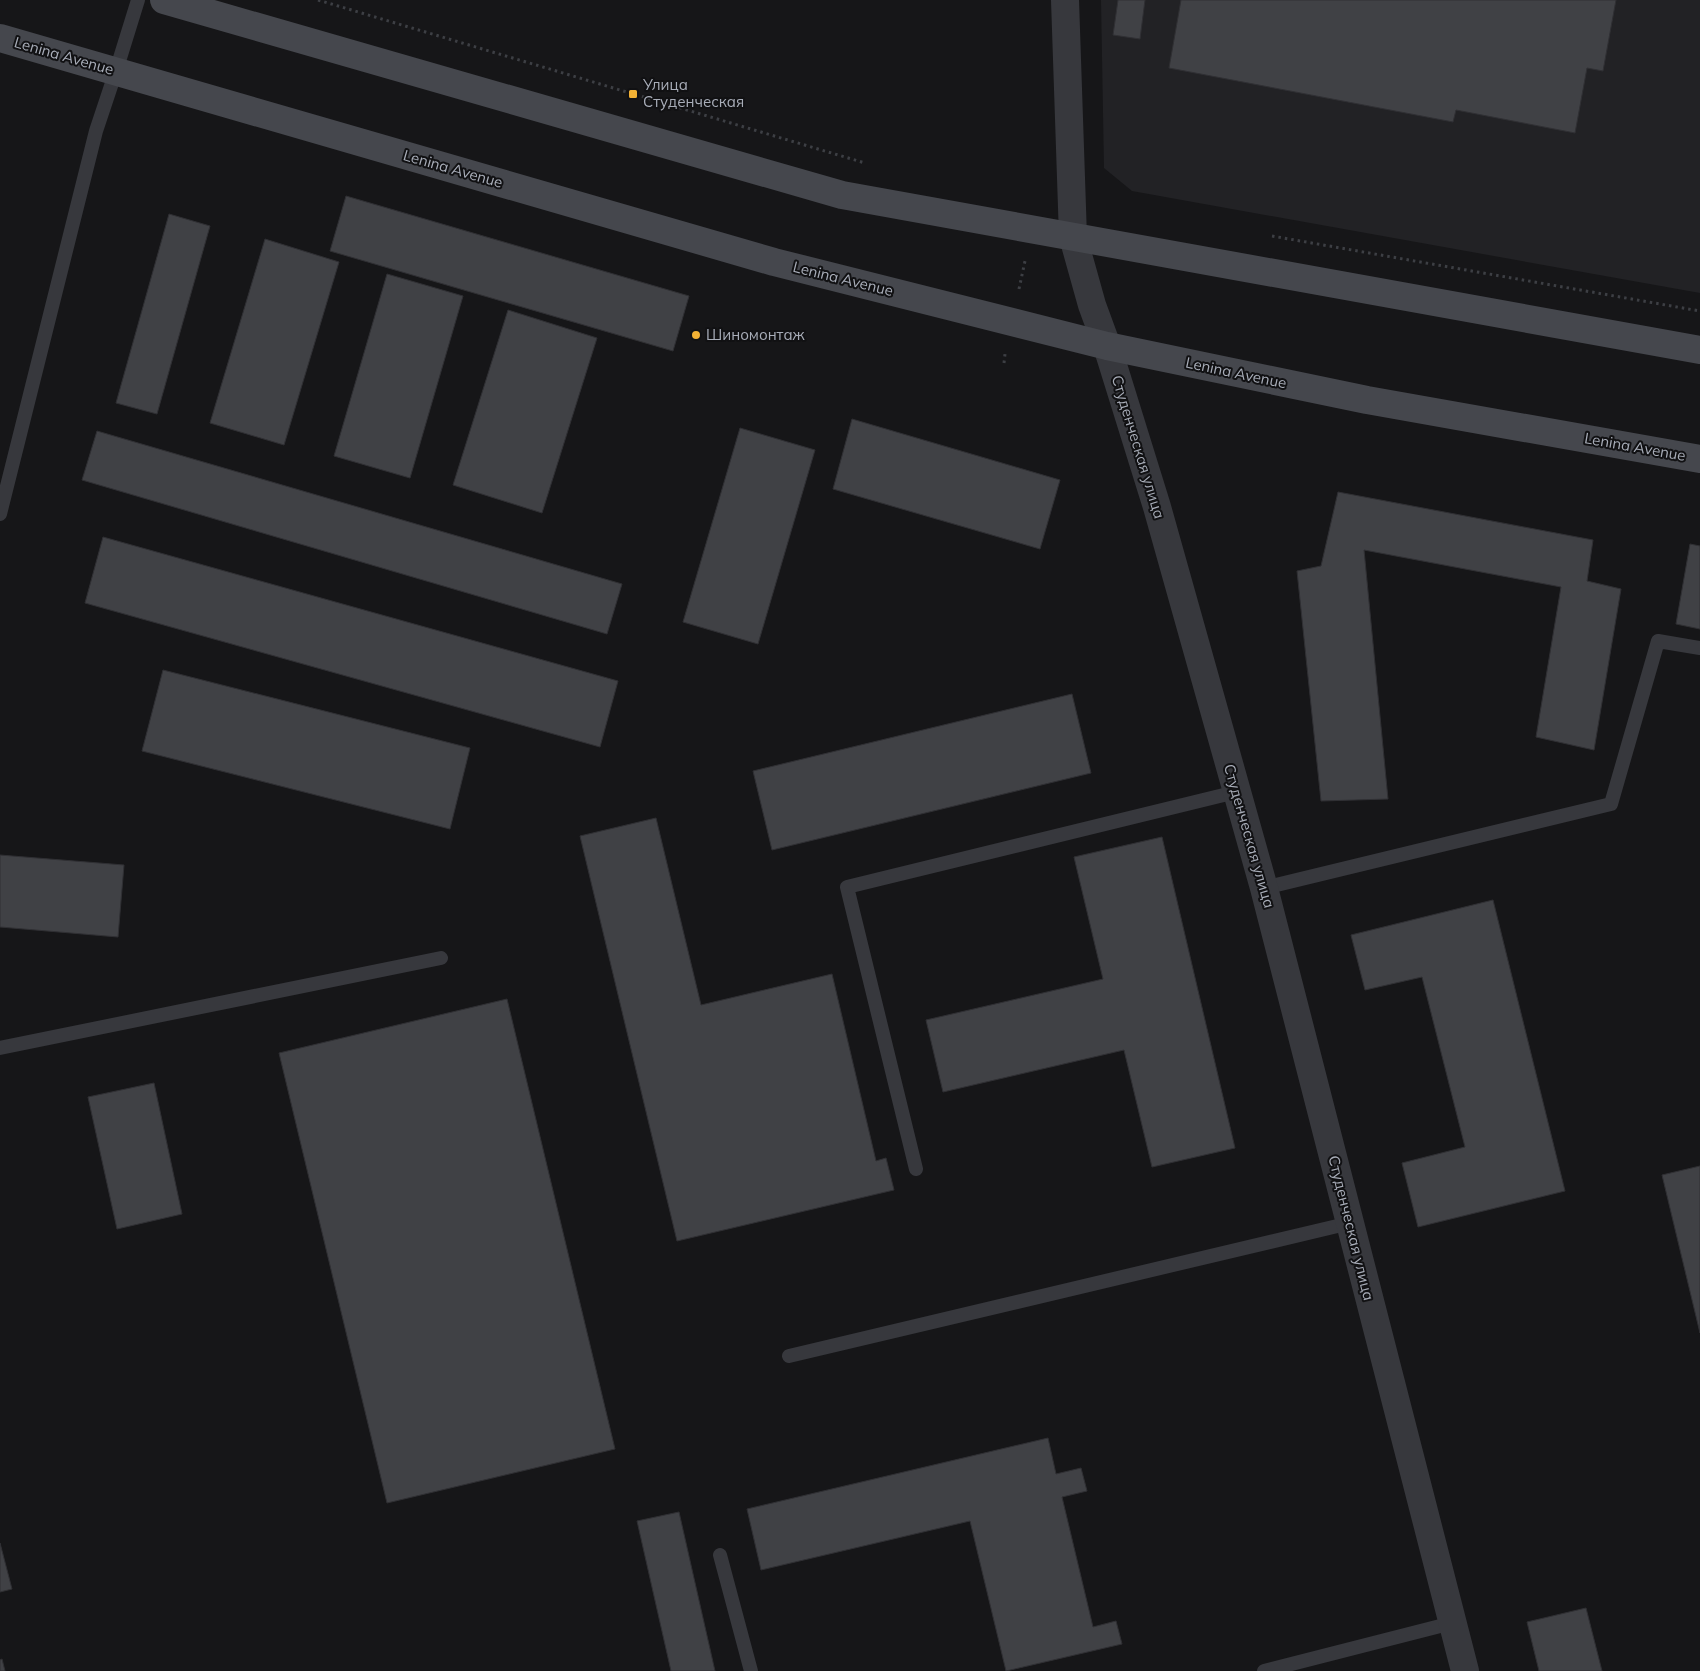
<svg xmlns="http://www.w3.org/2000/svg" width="1700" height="1671" font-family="Mulish,sans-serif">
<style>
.built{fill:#222225}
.building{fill:#404145;stroke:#303034}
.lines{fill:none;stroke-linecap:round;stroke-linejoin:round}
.path{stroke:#3d3f44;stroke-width:3;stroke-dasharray:2.5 4;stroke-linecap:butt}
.service{stroke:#37383d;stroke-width:14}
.minor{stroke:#37383d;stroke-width:28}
.secondary{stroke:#45474d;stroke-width:28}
.poi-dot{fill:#f2b134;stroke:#111113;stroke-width:2}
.labels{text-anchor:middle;stroke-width:4;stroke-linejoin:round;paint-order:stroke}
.street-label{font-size:15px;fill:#a8adb8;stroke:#111113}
.poi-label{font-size:15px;fill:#a8adb8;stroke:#111113;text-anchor:start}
</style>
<rect width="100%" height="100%" fill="#161618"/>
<path class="built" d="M1101,0h599v293l-568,-102 -28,-23z"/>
<path class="building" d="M1118,0h27l-5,39 -27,-4z
M1181,0h435l-13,71 -16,-3 -12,65 -119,-23 -3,12 -284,-54z
M346,196l343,100 -16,55 -343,-100z
M169,214l41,12 -53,188 -41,-11z
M265,239l74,23 -55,183 -74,-22z
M387,274l76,22 -53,182 -76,-22z
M508,310l89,28 -55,175 -89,-28z
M852,419l208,61 -20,69 -207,-60z
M740,428l75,22 -57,194 -75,-22z
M97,431l525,153 -15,50 -525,-154z
M1338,492l255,48 -6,41 34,8 -27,161 -58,-13 25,-150 -197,-37 24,249 -67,2 -24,-230 24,-5z
M103,537l515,144 -18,66 -515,-144z
M1690,544l10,2v83l-24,-5z
M163,670l307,78 -20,81 -308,-78z
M1072,694l19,79 -319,77 -19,-79z
M656,818l45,187 131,-31 44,187 10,-3 8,32 -217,51 -97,-405z
M1162,837l73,311 -83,19 -28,-117 -181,42 -17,-72 177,-41 -29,-122z
M0,855l124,10 -6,72 -118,-10z
M1493,900l72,291 -147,36 -16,-64 63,-16 -43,-170 -57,13 -14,-55z
M507,999l108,450 -228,54 -108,-450z
M154,1083l28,131 -65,15 -29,-132z
M1700,1166v167l-38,-158z
M1048,1438l8,36 25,-6 6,23 -25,6 31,130 23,-6 6,23 -116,27 -36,-150 -209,49 -14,-61z
M679,1512l36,159h-44l-34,-150z
M0,1543l12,46 -12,3z
M1586,1608l16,63h-63l-12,-49z
M2,1659l3,12h-5v-11z"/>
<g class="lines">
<path class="path" d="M318,0l547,163
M1272,236l428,75
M1019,289l6,-28
M1004,363l1,-9"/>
<path class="service" d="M0,514l96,-383 20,-60 22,-71
M1264,888l347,-84 47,-163 42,7
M0,1048l441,-90
M916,1169l-69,-282 389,-95
M789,1356l561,-133
M720,1555l31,116
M1264,1671l188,-48"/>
<path class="minor" d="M1065,0l8,237 19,68 15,41 50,161 107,381 201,783"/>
<path class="secondary" d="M164,0l678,195 858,155
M0,38l774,224 333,84 260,54 333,59"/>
</g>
<g class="poi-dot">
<rect x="628" y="89" width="10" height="10" rx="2.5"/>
<circle cx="696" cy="335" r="5"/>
</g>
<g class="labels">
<g class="street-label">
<text transform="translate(64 56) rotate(16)" y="5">Lenina Avenue</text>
<text transform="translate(453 169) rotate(16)" y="5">Lenina Avenue</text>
<text transform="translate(843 279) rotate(14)" y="5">Lenina Avenue</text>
<text transform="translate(1236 373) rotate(12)" y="5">Lenina Avenue</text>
<text transform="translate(1138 447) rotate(73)" y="5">Студенческая улица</text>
<text transform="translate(1635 447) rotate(10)" y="5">Lenina Avenue</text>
<text transform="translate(1249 836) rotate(74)" y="5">Студенческая улица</text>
<text transform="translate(1351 1228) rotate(76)" y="5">Студенческая улица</text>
</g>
<g class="poi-label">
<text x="643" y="90">Улица<tspan x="643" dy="17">Студенческая</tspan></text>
<text x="706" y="340">Шиномонтаж</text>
</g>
</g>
</svg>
